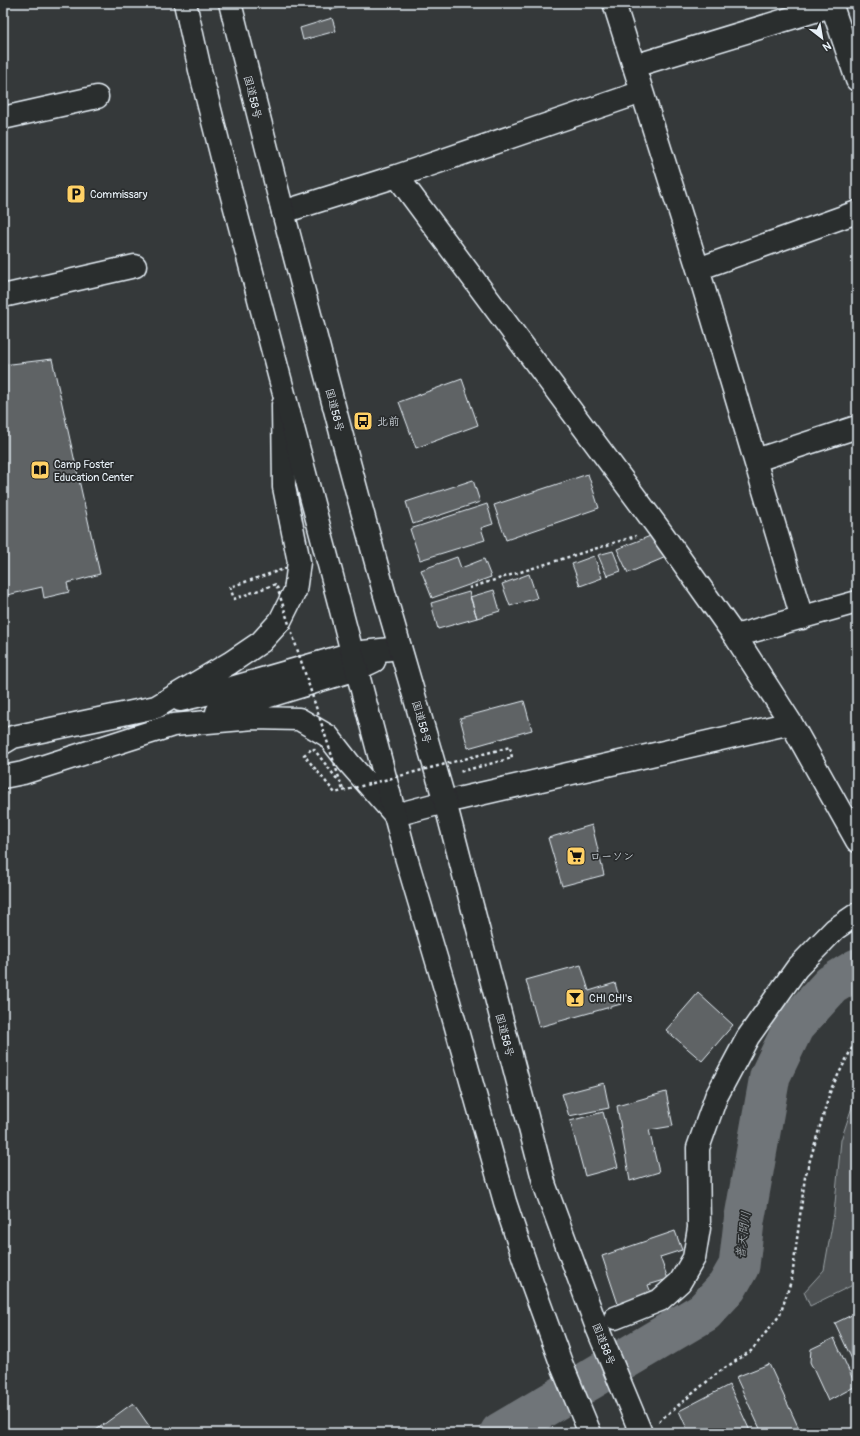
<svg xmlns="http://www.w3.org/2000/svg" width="860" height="1436" font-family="Pangolin,'Klee One',sans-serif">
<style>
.green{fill:#4d5152;stroke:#9aa1a5}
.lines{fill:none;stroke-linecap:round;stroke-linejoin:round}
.river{stroke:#707579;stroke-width:41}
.building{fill:#5f6365;stroke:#e8f1f8}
.minor-casing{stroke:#e8f1f8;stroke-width:25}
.highway-casing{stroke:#e8f1f8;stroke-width:25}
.path{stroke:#e8f1f8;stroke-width:2.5;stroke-dasharray:3 3;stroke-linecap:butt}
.minor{stroke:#2a2d2e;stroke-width:22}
.highway{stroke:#2a2d2e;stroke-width:22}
.path-bridge{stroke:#e8f1f8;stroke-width:2.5;stroke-dasharray:3 3;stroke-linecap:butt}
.labels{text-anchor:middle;stroke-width:3.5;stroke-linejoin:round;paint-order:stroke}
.street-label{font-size:11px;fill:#e8f1f8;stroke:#2a2d2e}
.poi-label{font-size:11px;fill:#e8f1f8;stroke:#2a2d2e;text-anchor:start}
.water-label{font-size:12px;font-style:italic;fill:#acb3b8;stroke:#2a2d2e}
</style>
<rect width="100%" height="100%" fill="#35393a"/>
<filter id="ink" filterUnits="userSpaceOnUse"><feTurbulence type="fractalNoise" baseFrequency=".025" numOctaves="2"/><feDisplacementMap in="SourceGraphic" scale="8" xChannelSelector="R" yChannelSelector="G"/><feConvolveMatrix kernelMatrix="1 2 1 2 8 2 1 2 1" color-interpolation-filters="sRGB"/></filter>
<g filter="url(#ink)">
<path class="green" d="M857,1092v191l-47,23 -6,-14 20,-22 10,-56 7,-74z"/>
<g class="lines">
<path class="river" d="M500,1433l204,-121 23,-25 12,-21 5,-44 26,-146 24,-50 37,-41 26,-16"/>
</g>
<path class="building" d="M328,3h28l-26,7z
M332,18l4,13 -33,9 -3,-12z
M52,359l48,215 -33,9 2,9 -25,6 -2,-11 -39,9v-231z
M462,379l16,46 -62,23 -17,-46z
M588,474l11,34 -93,32 -12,-35z
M473,480l7,22 -67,22 -7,-22z
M487,504l6,20 -12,4 4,12 -65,20 -10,-31z
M653,535l13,22 -38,16 -11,-24z
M613,551l8,20 -14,5 -9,-21z
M594,556l8,22 -22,8 -8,-22z
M457,557l4,11 23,-9 7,18 -59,21 -11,-28z
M529,574l8,24 -27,8 -8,-22z
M494,590l6,21 -23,7 -7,-21z
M469,592l8,26 -39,11 -7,-26z
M524,701l8,29 -64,18 -8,-30z
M592,825l12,50 -42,11 -14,-48z
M581,965l8,26 26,-8 6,21 -82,23 -13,-47z
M698,993l35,32 -31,36 -36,-31z
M604,1083l5,25 -40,8 -7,-22z
M666,1092l7,34 -24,4 10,42 -29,9 -13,-75z
M603,1112l15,55 -33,9 -15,-55z
M675,1231l7,19 -22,7 8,22 -20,6 3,8 -33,11 -16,-48z
M856,1313h1v57l-22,-47z
M834,1338l22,48 -28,15 -18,-39 1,-13z
M769,1364l32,69h-39l-26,-56z
M729,1385l22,48h-62l-10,-22z
M133,1403l21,30h-62z"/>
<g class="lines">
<defs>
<path id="minor" d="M614,3l84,266 104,349
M831,3l26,77
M634,66l197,-60
M3,118l94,-21
M397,176l262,353 76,107 56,87 66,118
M283,212l114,-36 245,-84
M698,269l159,-57
M3,296l132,-30
M756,460l101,-33
M735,636l122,-34
M180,700l51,-12 122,-35 47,-5
M217,712l140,-43 17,-8
M3,743l10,-6 143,-30 74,-44 31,-21 19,-21 15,-30 4,-29 -15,-75 -1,-82
M3,777l20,-4 150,-48 81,-7 45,1 29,17 21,27 46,52 50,-13 346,-79
M615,1318l45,-18 20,-18 14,-24 5,-30 -1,-80 18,-51 32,-60 49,-69 38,-39 22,-15"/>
<path id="highway" d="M185,3l15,67 29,115 177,672 41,138 58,207 27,81 29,80 29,70
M230,3l53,209 61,232 40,148 61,210 100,384 51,139 45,108"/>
</defs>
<use href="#minor" class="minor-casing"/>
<use href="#highway" class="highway-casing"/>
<path class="path" d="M469,588l167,-52
M659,1421l61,-50 31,-20 29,-36 12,-37 13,-101 26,-88 24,-47 2,-1"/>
<use href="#minor" class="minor"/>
<use href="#highway" class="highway"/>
<path class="path-bridge" d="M287,568l-57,19 4,12 42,-15 67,206
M337,779l-24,-31 -9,7 31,38 175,-46 2,11 -53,14"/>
</g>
</g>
<defs>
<symbol id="parking-square" viewBox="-11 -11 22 22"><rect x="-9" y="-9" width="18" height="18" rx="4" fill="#ffd166" stroke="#2a2d2e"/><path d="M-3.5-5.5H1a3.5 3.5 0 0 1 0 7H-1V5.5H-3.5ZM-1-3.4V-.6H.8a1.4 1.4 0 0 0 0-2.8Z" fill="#111"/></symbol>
<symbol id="bus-square" viewBox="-11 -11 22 22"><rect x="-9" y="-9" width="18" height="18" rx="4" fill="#ffd166" stroke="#2a2d2e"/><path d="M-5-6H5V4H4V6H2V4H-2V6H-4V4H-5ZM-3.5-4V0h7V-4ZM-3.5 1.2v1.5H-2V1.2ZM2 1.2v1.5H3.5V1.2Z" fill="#111"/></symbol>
<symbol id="library-square" viewBox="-11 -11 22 22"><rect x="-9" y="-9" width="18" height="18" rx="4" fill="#ffd166" stroke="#2a2d2e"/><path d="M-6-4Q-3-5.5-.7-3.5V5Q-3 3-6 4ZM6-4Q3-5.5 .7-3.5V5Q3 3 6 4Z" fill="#111"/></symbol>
<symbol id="supermarket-square" viewBox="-11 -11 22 22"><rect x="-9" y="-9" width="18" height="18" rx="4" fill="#ffd166" stroke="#2a2d2e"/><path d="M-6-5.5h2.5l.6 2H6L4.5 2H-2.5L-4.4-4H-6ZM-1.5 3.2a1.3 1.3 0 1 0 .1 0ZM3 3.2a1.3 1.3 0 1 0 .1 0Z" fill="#111"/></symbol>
<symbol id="bar-square" viewBox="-11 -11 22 22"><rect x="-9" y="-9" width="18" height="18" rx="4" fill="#ffd166" stroke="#2a2d2e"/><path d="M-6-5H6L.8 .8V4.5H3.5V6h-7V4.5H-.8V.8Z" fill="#111"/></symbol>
</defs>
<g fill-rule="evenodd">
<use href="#parking-square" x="65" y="183" width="22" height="22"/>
<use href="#bus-square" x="352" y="410" width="22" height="22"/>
<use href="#library-square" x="29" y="459" width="22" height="22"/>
<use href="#supermarket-square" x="565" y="845" width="22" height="22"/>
<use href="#bar-square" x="564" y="987" width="22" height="22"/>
</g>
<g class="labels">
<g class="street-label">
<text transform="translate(253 97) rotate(76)" y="4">国道58号</text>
<text transform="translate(335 410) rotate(75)" y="4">国道58号</text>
<text transform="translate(422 722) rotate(74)" y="4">国道58号</text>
<text transform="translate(505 1035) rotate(75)" y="4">国道58号</text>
<text transform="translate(604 1344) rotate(68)" y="4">国道58号</text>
</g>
<g class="poi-label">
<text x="90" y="198">Commissary</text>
<text x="377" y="425">北前</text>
<text x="54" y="468">Camp Foster<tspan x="54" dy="13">Education Center</tspan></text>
<text x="590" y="860">ローソン</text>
<text x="589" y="1002">CHI CHI's</text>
</g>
<g class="water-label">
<text transform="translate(743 1235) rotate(-83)" y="4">普天間川</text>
</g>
</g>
<rect width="860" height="1436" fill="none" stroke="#2a2d2e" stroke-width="16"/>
<rect x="8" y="8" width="844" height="1420" fill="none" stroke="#e8f1f8" stroke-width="1.5" filter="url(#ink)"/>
<g transform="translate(822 38) rotate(149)" stroke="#2a2d2e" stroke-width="3" paint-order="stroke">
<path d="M0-3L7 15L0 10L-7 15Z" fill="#e8f1f8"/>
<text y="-6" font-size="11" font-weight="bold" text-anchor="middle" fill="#e8f1f8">N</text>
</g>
</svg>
